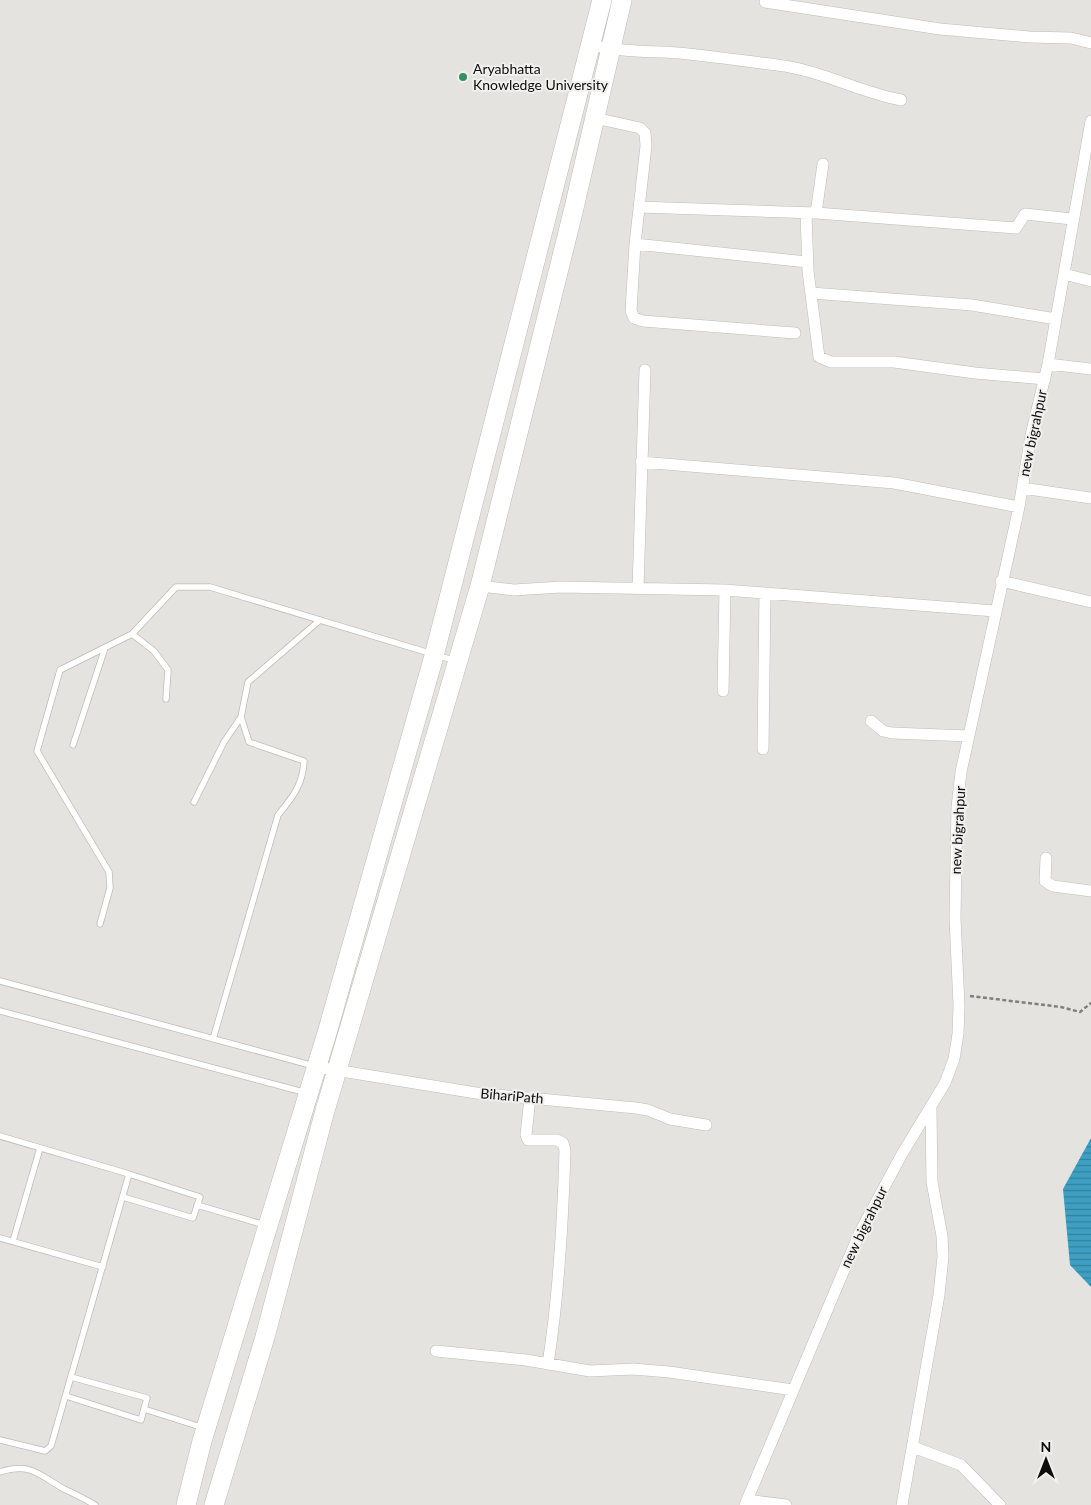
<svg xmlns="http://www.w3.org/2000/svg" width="1091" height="1505" font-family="Lato,sans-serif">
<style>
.water{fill:url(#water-rules)}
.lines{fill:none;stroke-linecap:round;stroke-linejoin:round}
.service-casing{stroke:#bdbcb8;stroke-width:7}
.minor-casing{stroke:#bdbcb8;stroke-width:12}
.primary-casing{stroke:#bdbcb8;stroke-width:20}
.path{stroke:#7f7e7c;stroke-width:2.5;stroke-dasharray:4 2.5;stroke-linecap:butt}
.service{stroke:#fff;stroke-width:5.5}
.minor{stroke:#fff;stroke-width:11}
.primary{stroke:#fff;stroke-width:19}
.poi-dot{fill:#368e63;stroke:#f1f0ed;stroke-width:2}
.labels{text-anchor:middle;stroke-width:4;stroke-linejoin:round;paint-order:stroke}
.poi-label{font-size:14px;fill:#0c0c0b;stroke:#f1f0ed;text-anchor:start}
.street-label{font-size:14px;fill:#0c0c0b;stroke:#f1f0ed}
</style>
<defs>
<pattern id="water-rules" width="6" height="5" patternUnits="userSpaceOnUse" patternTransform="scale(1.25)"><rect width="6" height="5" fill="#3e9fc3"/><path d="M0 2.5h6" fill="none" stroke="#32809d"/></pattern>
</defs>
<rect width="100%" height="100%" fill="#e4e3e0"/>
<path class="water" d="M1091,1138v149l-21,-22 -7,-76z"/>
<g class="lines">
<defs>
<path id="service" d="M132,634l22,17 14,19 -2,29
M73,745l32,-97
M194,802l30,-60 17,-25 7,-35 72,-62
M100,924l10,-36 -1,-16 -72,-121 23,-81 72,-36 44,-47h34l246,74
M0,981l314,85
M0,1011l307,82
M213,1039l65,-224c14,-17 25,-30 26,-54l-55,-19 -8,-25
M0,1136l129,38 71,23 -7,21 -70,-21
M197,1205l68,20
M0,1238l103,29
M13,1241l27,-93
M66,1396l75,24 6,-22 -76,-21
M144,1409l60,19
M0,1440l45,11 6,-5 78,-272
M0,1472c31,-10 39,3 64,17 11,5 21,10 31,16"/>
<path id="minor" d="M765,2l175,27 89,8 42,1 20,5
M591,45c29,7 58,6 87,8 33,3 66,8 99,12 44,5 81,27 124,35
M595,118l45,10 5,5 1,13 -11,98 -4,67 3,7 9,3 152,12
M639,207l177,6 200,15 9,-14 47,5
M806,213l2,58 11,86 12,5h63l81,11 70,6
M816,213l7,-49
M635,244l172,18
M1064,274l27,7
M811,293l161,12 84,14
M1048,364l43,5
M641,462l253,21 125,24
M1022,488l69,10
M1001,581l90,21
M480,586l34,4 47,-3 164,3 270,21
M638,588l7,-218
M723,691l2,-101
M871,721l12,10 9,2 77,3
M763,749l2,-156
M1046,858l-1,23 8,5 38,5
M317,1067l159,26 160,15 12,2 22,9 36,6
M530,1098l-4,37 2,5h29l6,3 2,7c-2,72 -6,143 -17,214
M436,1351l90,9 64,11 43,-2 36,3 124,18
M913,1447l48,18 39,40
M747,1500l39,5
M745,1505l115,-273 42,-78 43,-71 9,-24 4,-25 1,-28 -4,-88 2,-111 4,-35 58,-265 12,-72 17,-71 43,-243
M902,1505l37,-210 4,-39 -1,-20 -10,-54 -1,-73"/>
<path id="primary" d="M186,1505l16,-64 125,-408 107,-377 168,-656
M214,1505l51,-168 59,-223 156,-528 94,-378 48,-208"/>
</defs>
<use href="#service" class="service-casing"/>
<use href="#minor" class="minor-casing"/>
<use href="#primary" class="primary-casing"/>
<path class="path" d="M970,996l91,11 19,5 11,-9"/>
<use href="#service" class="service"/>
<use href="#minor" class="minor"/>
<use href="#primary" class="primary"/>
</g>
<circle class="poi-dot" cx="463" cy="77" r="5"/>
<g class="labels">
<g class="poi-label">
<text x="473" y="74">Aryabhatta<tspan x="473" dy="16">Knowledge University</tspan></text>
</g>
<g class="street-label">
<text transform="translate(1033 433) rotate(-78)" y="5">new bigrahpur</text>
<text transform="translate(958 830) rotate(-87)" y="5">new bigrahpur</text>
<text transform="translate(512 1096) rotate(5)" y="5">BihariPath</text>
<text transform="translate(864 1227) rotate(-64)" y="5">new bigrahpur</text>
</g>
</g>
<g transform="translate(1046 1460)" stroke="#f1f0ed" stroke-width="4" paint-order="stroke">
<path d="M0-4L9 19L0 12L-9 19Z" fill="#0c0c0b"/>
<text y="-8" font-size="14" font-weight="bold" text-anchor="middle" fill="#0c0c0b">N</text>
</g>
</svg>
